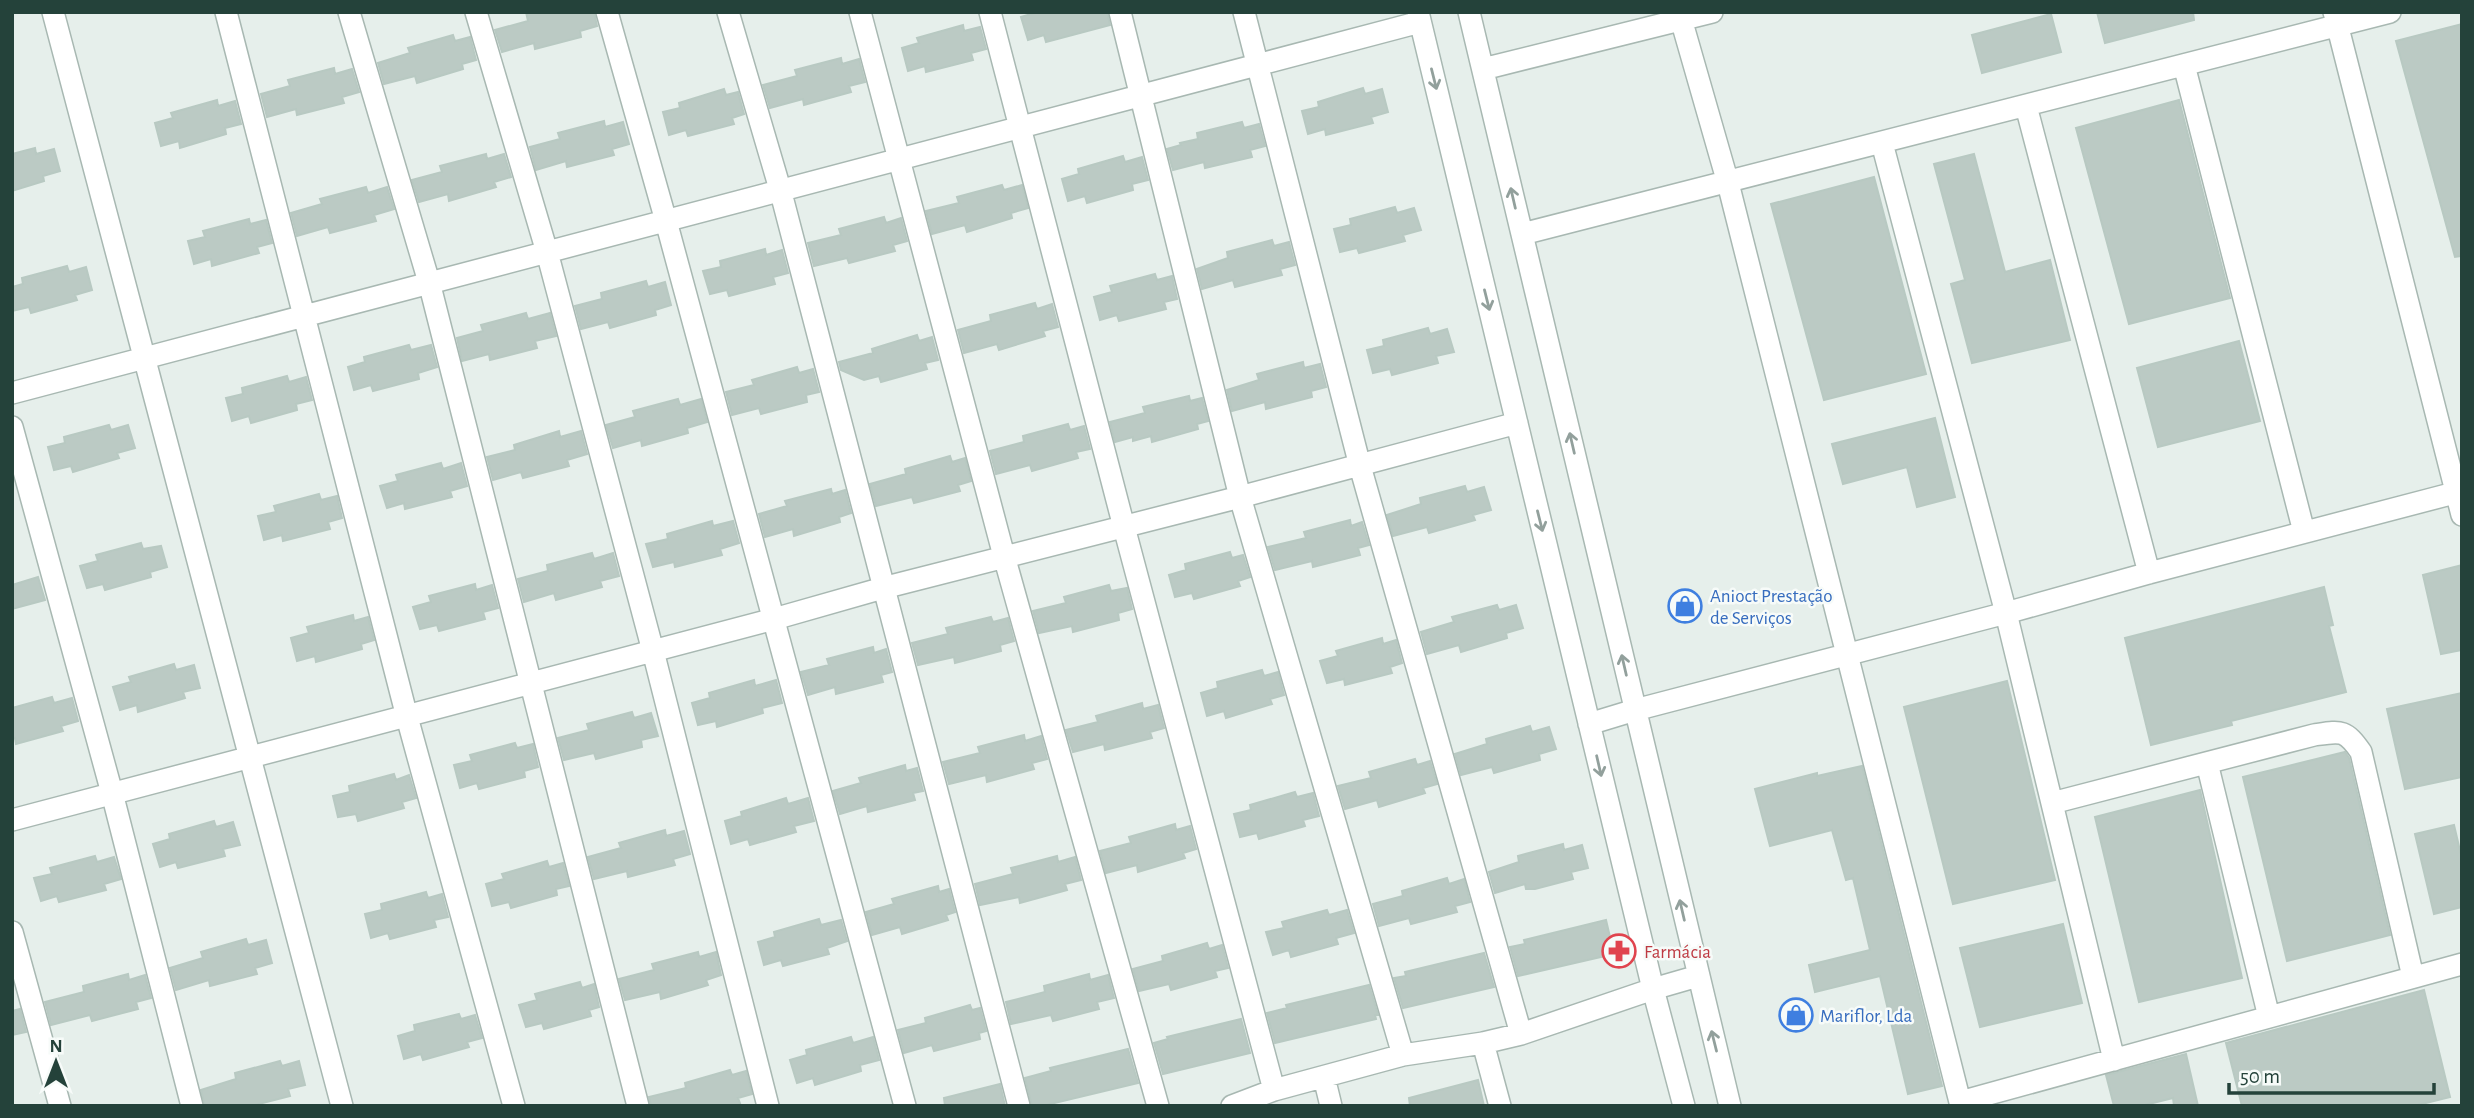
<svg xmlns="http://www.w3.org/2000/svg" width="2474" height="1118" font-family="'Alegreya Sans',sans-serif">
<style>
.building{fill:#bbcac4;stroke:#b8c9c2;stroke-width:2}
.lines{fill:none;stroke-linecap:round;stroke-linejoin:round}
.minor-casing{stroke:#a8b8b2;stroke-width:24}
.minor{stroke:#fff;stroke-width:21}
.oneway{stroke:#92a09c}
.labels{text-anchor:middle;stroke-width:5;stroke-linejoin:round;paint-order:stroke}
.shop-label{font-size:19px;fill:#366cbe;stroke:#f7fbf9;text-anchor:start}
.health-label{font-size:19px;fill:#be3a42;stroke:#f7fbf9;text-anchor:start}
</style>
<rect width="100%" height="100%" fill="#e6efeb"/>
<path class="building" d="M526,12h68l3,14 -17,5 1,6 -46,12 -1,-6 -32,9 -7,-22 33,-9z
M1107,12l3,13 -64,17 -2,-7 -16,5 -7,-23 17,-5z
M2097,12h96l1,8 -89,23z
M2051,14l10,38 -79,21 -10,-38z
M2462,24v232l-7,1 -59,-216z
M963,25l1,6 16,-4 6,22 -15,4 2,7 -47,12 -1,-6 -17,5 -6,-23 17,-5 -2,-5z
M453,35l2,6 15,-4 6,23 -14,4 1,5 -46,14 -2,-7 -31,8 -6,-21 32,-10 -2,-5z
M841,58l1,6 17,-5 6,23 -16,4 2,6 -47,13 -1,-6 -33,9 -7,-23 34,-9 -2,-6z
M334,68l1,6 17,-5 7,23 -17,5 2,6 -47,12 -1,-6 -29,8 -6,-23 29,-8 -2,-6z
M1363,88l2,6 17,-5 6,23 -17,5 2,6 -47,12 -1,-6 -17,5 -6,-23 17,-4 -1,-5z
M724,89l2,6 12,-3 6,22 -12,4 2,6 -46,12 -2,-6 -17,5 -6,-23 17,-4 -1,-5z
M217,100l1,6 17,-5 6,23 -16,4 1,6 -46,14 -1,-7 -18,5 -6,-23 18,-5 -2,-5z
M2179,100l51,198 -101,26 -53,-196z
M604,121l1,6 18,-5 6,22 -17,5 2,6 -47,12 -1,-6 -30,9 -6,-23 30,-8 -2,-6z
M1242,122l2,6 15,-4 6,22 -15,4 2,7 -47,11 -1,-6 -31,8 -6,-21 14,-4 -1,-2 18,-4 -1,-6z
M35,148l1,6 18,-5 6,22 -17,5 1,5 -32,10v-37z
M486,154l1,5 17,-5 7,23 -17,5 2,5 -47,14 -1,-7 -29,8 -7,-22 30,-8 -2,-6z
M1974,154l31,118 45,-12 20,80 -98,23 -21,-79 14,-4 -31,-116z
M1123,156l2,6 17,-5 6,23 -16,4 1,6 -46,13 -2,-7 -17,5 -6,-22 17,-5 -1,-5z
M1874,177l52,197 -102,26 -53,-196z
M1002,185l2,5 18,-5 6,23 -17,5 1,5 -45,14 -2,-7 -33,9 -6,-23 33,-8 -2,-6z
M366,187l2,6 19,-6 7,22 -20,6 2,6 -46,12 -2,-6 -31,9 -6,-23 31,-9 -2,-5z
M1395,207l2,6 17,-5 7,22 -18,5 2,6 -46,12 -2,-5 -17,4 -6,-23 17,-4 -1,-6z
M884,217l2,6 15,-5 6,23 -14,4 2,6 -46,12 -2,-5 -33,8 -6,-23 33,-8 -2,-6z
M249,219l1,5 16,-4 6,23 -15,4 2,6 -47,13 -1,-7 -17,5 -6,-23 17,-4 -2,-6z
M1272,240l2,6 15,-4 6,23 -15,4 2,6 -47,12 -2,-7 -31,9 -5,-20 31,-11 -1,-6z
M765,249l1,6 16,-5 6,23 -15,4 2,7 -46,12 -2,-6 -17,4 -7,-23 18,-4 -1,-6z
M67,266l2,6 17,-5 6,23 -17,5 2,5 -46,13 -2,-6 -17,4v-24l11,-3 -1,-6z
M1155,274l2,6 15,-4 5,23 -13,3 2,7 -47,12 -2,-6 -17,5 -6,-23 18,-5 -2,-6z
M646,281l2,6 17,-5 6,23 -16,5 1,5 -46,13 -2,-6 -27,7 -6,-23 27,-7 -1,-6z
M1035,303l2,6 15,-5 6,23 -15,4 2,5 -46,14 -2,-6 -33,9 -6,-23 33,-9 -1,-6z
M526,313l2,6 22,-6 6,23 -21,5 2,7 -47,12 -1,-6 -27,7 -5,-23 26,-7 -2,-6z
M1428,328l2,6 17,-5 7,23 -18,4 2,7 -46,12 -2,-6 -17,4 -6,-23 17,-4 -1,-6z
M917,335l2,6 13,-4 6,23 -13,3 2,6 -46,13 -2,-6 -15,4 -23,-10 -2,-8 34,-9 -1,-4z
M2239,341l21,80 -102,26 -21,-79z
M409,345l2,5 20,-5 6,22 -19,6 1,6 -46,12 -2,-6 -17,5 -6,-23 17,-5 -1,-5z
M1303,362l1,6 16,-4 6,23 -15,4 1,6 -46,12 -1,-7 -33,9 -5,-21 32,-10 -2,-6z
M797,367l2,6 14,-4 6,23 -13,3 1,7 -46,12 -2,-6 -27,7 -6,-23 28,-7 -2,-5z
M287,376l2,6 17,-5 6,23 -16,4 1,6 -46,13 -2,-7 -17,5 -6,-23 17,-4 -1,-6z
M1189,396l1,5 12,-3 6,23 -11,3 1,5 -46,13 -1,-6 -18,5v-4l-18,5 -5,-20 35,-9 -2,-6z
M678,399l2,6 21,-6 6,23 -20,6 1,5 -46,13 -1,-6 -28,8 -7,-23 29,-8 -2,-6z
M1935,418l20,79 -38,10 -10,-40 -64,17 -11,-40z
M1068,424l2,6 14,-4 6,23 -14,3 2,6 -46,13 -2,-6 -34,9 -6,-23 34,-9 -1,-6z
M109,425l2,5 17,-5 7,23 -18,5 2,5 -46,14 -2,-6 -17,4 -6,-23 17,-4 -1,-6z
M559,431l1,6 21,-6 6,23 -20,6 2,6 -46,12 -2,-6 -28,8 -6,-23 28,-7 -1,-5z
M950,456l2,6 13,-4 6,23 -13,4 2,6 -46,12 -2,-6 -36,9 -6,-22 36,-10 -1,-5z
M441,463l2,6 18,-6 6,23 -17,5 2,6 -47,12 -1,-6 -17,5 -7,-22 18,-5 -2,-6z
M1465,486l2,6 17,-5 7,23 -18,5 2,5 -46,13 -2,-6 -34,9 -6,-21 34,-11 -1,-6z
M831,489l1,5 13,-4 6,23 -12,4 1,5 -46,14 -1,-7 -28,8 -6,-23 28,-8 -2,-5z
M319,494l2,6 16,-4 5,22 -14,4 2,7 -47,12 -1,-6 -18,5 -6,-24 18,-4 -2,-6z
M1350,520l1,6 11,-4 7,23 -11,3 2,7 -47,12 -1,-6 -37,9 -7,-23 38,-9 -2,-6z
M712,521l1,5 20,-5 6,22 -19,6 2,6 -47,12 -1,-5 -21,5 -7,-23 22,-5 -1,-5z
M141,543l2,6 18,-3 6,21 -17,5 1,5 -46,13 -2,-6 -16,4 -7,-22 18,-5 -2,-6z
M1230,552l2,6 11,-3 7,22 -12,4 2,5 -46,13 -2,-6 -17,4 -6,-22 17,-5 -1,-6z
M592,553l2,6 19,-6 6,23 -19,5 2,6 -46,13 -2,-7 -30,9 -6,-23 30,-8 -1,-6z
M2462,565v85l-21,4 -18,-79z
M38,577l7,23 -33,9v-24z
M475,584l1,6 16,-5 6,23 -15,4 2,7 -46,12 -2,-6 -17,4 -7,-22 18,-5 -2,-6z
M1109,585l2,6 16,-3 5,21 -14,4 1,7 -46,12 -1,-6 -33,7 -6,-22 33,-8 -2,-6z
M2324,587l9,38 -4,1 17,66 -115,29 1,4 -81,20 -26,-107z
M1497,605l2,5 17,-5 7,23 -17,5 1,5 -46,14 -2,-7 -32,9 -6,-22 33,-10 -2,-5z
M353,615l1,6 14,-4 6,23 -13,4 1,5 -46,13 -1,-6 -18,5 -6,-23 18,-5 -2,-6z
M991,617l2,5 15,-4 6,23 -14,4 1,6 -46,12 -1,-6 -36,8 -6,-22 36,-9 -2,-6z
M1382,638l1,6 13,-4 6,23 -12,4 2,6 -47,12 -1,-6 -17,4 -7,-22 18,-5 -2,-5z
M873,647l1,6 12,-4 6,23 -11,3 2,7 -47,12 -1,-7 -27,8 -7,-23 28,-7 -2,-6z
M174,664l2,6 18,-5 6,23 -17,4 2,6 -47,14 -1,-7 -17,5 -7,-23 18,-5 -2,-5z
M1262,670l2,6 14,-4 6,23 -14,4 2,5 -46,14 -2,-7 -17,5 -6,-23 17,-5 -1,-6z
M754,680l1,6 21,-6 6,23 -20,5 1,5 -46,14 -1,-6 -18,4 -6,-22 18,-5 -1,-5z
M2007,681l48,199 -102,24 -49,-197z
M2462,693v84l-57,12 -18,-80z
M52,697l2,6 18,-5 6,23 -17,5 2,5 -47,13 -1,-6 -3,1v-31z
M1142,703l1,6 15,-4 6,23 -14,4 2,6 -47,12 -1,-6 -31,8 -7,-22 32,-8 -2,-6z
M632,712l2,6 17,-5 7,23 -17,4 1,7 -46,12 -2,-6 -30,7 -6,-22 31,-8 -2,-6z
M1530,726l2,6 17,-5 7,22 -17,5 1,6 -46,13 -2,-6 -31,8 -6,-21 32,-10 -1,-5z
M1024,735l1,6 16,-5 6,23 -15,4 2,6 -47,13 -1,-7 -37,9 -6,-22 37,-9 -2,-6z
M515,743l2,5 16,-4 5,23 -14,4 1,6 -46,12 -2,-6 -17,5 -6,-23 18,-4 -2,-6z
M2345,752l4,6 41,177 -103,26 -44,-184z
M1415,759l2,6 13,-4 7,23 -14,4 2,5 -46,14 -2,-7 -32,9 -7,-23 33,-8 -2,-6z
M905,765l1,6 11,-3 6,23 -10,2 2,7 -47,12 -1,-6 -27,8 -7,-23 28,-8 -2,-5z
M1862,766l80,320 -34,8 -28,-118 -65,16 -6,-27 61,-15 -17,-72 -7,2 -14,-50 -62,16 -15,-57 62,-16v3z
M394,774l2,6 13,-5 7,23 -14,4 2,6 -46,13 -2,-7 -18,3 -5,-21 17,-4 -1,-6z
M2200,790l42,188 -103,24 -44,-185z
M1295,792l2,5 16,-4 6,23 -16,4 2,6 -46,13 -2,-6 -17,4 -6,-23 17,-4 -1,-5z
M786,798l2,6 20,-6 6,23 -20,5 2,6 -46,13 -2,-6 -17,5 -6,-23 17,-5 -1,-4z
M214,821l2,6 17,-5 7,23 -17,4 2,7 -47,12 -2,-6 -16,5 -7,-23 17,-5 -1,-5z
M1175,824l1,6 14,-4 6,23 -13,4 2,5 -47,14 -1,-7 -31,8 -6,-22 31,-8 -2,-6z
M2454,825l8,34v48l-28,7 -19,-80z
M665,830l1,6 18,-5 6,23 -17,5 2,6 -47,12 -1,-6 -33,8 -6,-22 33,-9 -2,-5z
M1563,844l1,6 18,-5 6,23 -17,4 2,7 -38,10h-9l-1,-5 -30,9 -6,-21 30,-10 -1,-6z
M95,856l2,6 17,-5 7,22 -17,5 2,6 -47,12 -2,-6 -16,5 -7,-23 18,-4 -2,-6z
M1057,856l1,6 17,-5 6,23 -16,4 2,6 -47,13 -1,-6 -39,8 -5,-21 38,-10 -2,-6z
M547,861l2,6 14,-4 6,23 -13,3 1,6 -46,13 -2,-6 -17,4 -6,-22 18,-5 -2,-5z
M1447,878l2,6 15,-5 6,23 -15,4 2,6 -46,12 -2,-6 -30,8 -6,-22 30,-8 -1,-5z
M938,886l1,6 10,-3 6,23 -9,3 2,5 -46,14 -2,-7 -28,8 -6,-23 28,-8 -2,-5z
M426,892l2,6 14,-4 6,23 -14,3 2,7 -46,12 -2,-6 -17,5 -6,-24 17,-4 -1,-6z
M1327,910l2,5 18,-5 7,23 -18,5 2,6 -47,13 -2,-7 -16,5 -7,-23 18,-4 -2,-6z
M819,919l2,6 20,-5 6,21 -20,7 2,6 -46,12 -2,-6 -17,5 -6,-23 17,-5 -1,-5z
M1606,920l8,34 -96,22 -8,-29 15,-3 -1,-4z
M2063,924l19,79 -102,24 -20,-79z
M246,939l2,6 18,-5 6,23 -17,5 2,6 -47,12 -1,-6 -33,10 -6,-22 33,-10 -2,-6z
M1207,943l2,6 13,-4 6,23 -13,3 2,6 -46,13 -2,-6 -30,7 -6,-22 30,-8 -1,-5z
M698,952l1,5 17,-5 5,23 -15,5 2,5 -47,14 -1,-7 -35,8 -6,-21 35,-9 -2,-6z
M1484,953l10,34 -91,21 -9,-30 12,-2 -1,-4z
M128,974l1,6 16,-5 6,23 -15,4 2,7 -46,12 -2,-6 -39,10 -6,-23 39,-10 -1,-6z
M1089,974l1,6 18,-5 6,23 -17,4 2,7 -46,12 -2,-6 -40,9 -5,-22 39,-10 -1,-6z
M580,982l2,6 12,-4 5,23 -10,3 2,6 -47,13 -2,-6 -16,4 -7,-22 18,-5 -2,-6z
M1369,985l9,30h-3l1,4 -101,24 -8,-30 20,-5 -1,-3z
M2424,990l26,107 -36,9h-172l-16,-63z
M970,1005l2,5 8,-2 6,23 -7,2 1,6 -46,12 -2,-6 -28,8 -6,-23 28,-7 -1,-5z
M20,1009l6,23 -14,3v-24z
M459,1014l2,5 14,-4 7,23 -15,4 2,5 -46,13 -2,-6 -17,5 -6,-23 17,-5 -1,-6z
M1241,1019l9,34 -87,21 -9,-31 14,-4 -1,-2z
M851,1037l2,6 20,-6 6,23 -19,5 1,6 -46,14 -2,-7 -16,5 -7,-23 17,-5 -1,-5z
M1128,1049l10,34 -96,23h-10l-7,-28 26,-7 -1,-3z
M2186,1054l12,52h-24l-1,-8 -32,8h-27l-8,-31z
M280,1061l2,5 17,-5 6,24 -17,4 2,7 -39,10h-46l-4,-16 35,-11 -1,-6z
M730,1070l2,5 14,-4 6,23 -14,4 3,8h-90l-2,-9 37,-9 -1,-5z
M1478,1080l6,26h-74l-1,-8z
M1000,1084l5,22h-60l-1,-8z"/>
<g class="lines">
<defs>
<path id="minor" d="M53,12c95,365 195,729 289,1094
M226,12l181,705 107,389
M349,12l80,270 209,824
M476,12l71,240 106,399 115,455
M607,12l59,209 239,885
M728,12l52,177 239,917
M860,12l144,544 154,550
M990,12l134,515 150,563
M1120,12l120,485 163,558
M1244,12l116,454 161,568
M1418,12l235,977 31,117
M1469,12l261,1094
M1679,12l49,171 233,923
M2334,12l128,503
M2184,65l120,467
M1483,69l229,-57
M2026,106l123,467
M1882,143l124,470 108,447
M1522,234l868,-222
M12,393l1408,-371
M12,427l100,366 80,313
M1589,724l46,-14 371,-97 143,-40 313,-82
M2207,763l62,254
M2052,803l262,-68c27,-4 31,-6 47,17l52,225
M12,820l762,-201 109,-31 357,-91 277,-74
M12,932l48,174
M1483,1043l17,63
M1324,1077l7,29
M1960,1102l502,-138
M1232,1106l42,-16 129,-35 80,-12 38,-9 132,-45 45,-13"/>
</defs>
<use href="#minor" class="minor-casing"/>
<use href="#minor" class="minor"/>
</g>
<defs><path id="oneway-shaft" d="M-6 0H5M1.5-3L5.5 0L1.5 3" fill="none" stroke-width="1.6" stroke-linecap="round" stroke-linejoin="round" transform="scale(1.75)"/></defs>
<g class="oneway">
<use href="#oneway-shaft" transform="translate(1434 79) rotate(76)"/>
<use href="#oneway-shaft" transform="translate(1513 198) rotate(-103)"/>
<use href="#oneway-shaft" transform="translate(1487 300) rotate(76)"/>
<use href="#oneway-shaft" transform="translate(1572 443) rotate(-103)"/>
<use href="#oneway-shaft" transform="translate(1540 521) rotate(76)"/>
<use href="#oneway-shaft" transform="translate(1624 665) rotate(-103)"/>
<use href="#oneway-shaft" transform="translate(1599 766) rotate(77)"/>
<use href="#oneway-shaft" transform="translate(1682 910) rotate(-103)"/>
<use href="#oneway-shaft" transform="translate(1714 1041) rotate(-104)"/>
</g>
<defs>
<symbol id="shop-ring" viewBox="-11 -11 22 22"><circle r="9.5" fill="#f7fbf9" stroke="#3f7fe0" stroke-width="1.5"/><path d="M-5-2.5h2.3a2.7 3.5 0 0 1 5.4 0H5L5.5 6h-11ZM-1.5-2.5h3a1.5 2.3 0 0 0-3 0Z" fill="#3f7fe0"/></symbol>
<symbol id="pharmacy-ring" viewBox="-11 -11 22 22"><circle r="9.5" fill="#f7fbf9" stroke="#e0444e" stroke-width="1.5"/><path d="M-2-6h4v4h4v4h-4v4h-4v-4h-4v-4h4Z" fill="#e0444e"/></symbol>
</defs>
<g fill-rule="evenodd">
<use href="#shop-ring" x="1666" y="587" width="38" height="38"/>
<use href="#pharmacy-ring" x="1600" y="932" width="38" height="38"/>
<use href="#shop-ring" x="1777" y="996" width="38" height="38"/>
</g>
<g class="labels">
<g class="shop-label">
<text x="1710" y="602">Anioct Prestação<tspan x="1710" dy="22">de Serviços</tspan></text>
<text x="1820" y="1022">Mariflor, Lda</text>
</g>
<g class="health-label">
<text x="1644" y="958">Farmácia</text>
</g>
</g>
<rect width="2474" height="1118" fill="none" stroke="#24423a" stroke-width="28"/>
<g transform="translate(56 1062)" stroke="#f7fbf9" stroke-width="5" paint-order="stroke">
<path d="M0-5L12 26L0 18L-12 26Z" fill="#24423a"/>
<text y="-10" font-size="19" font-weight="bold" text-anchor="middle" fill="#24423a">N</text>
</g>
<path d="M2229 1083v10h205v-10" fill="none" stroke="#24423a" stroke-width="3.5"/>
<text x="2240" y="1083" font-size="21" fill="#24423a" stroke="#f7fbf9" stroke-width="5" paint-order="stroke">50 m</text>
</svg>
